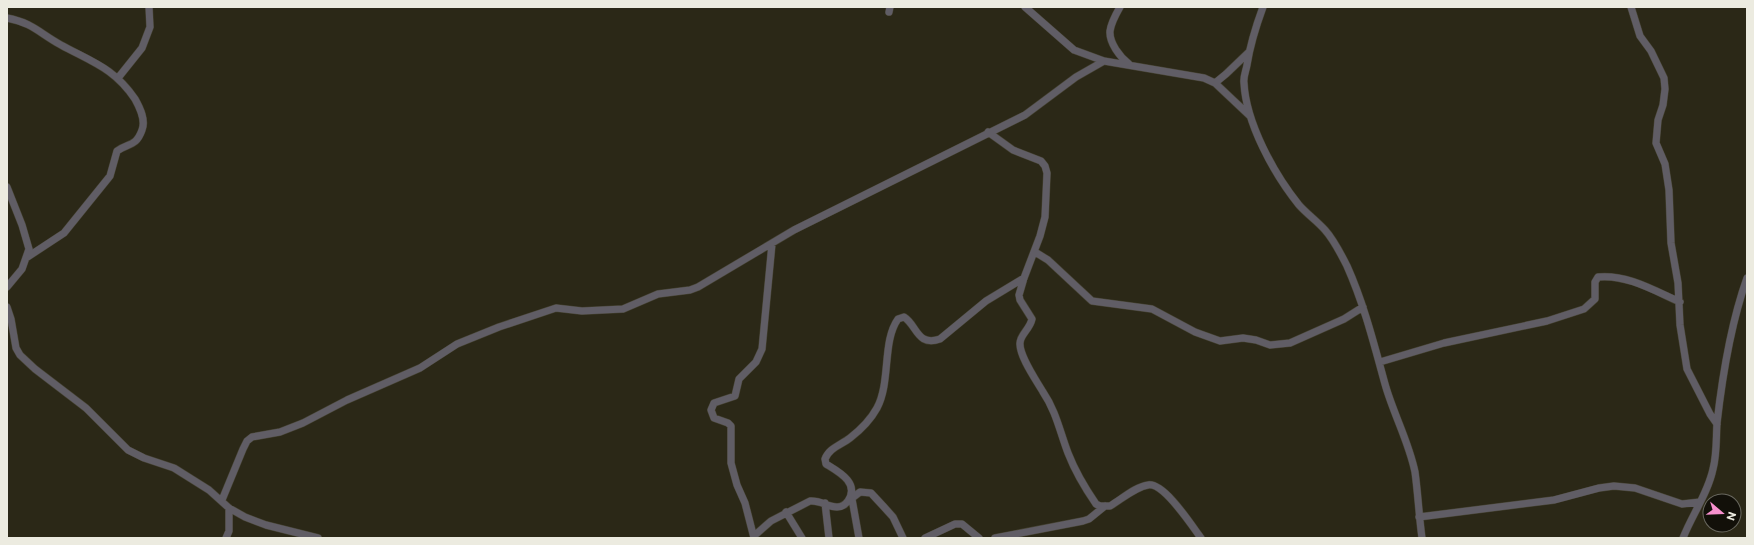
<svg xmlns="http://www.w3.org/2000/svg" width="1754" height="545" font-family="Commissioner,sans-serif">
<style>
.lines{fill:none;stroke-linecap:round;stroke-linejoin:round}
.minor-casing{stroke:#464333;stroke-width:8}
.minor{stroke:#605d65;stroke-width:7}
</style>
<rect width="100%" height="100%" fill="#2b2817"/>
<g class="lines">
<defs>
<path id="minor" d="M1025,7l49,43 30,11
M1120,7c-4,7 -9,16 -10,24 -1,12 10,26 19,33
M1263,7c-7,19 -13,38 -16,58 -1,6 -4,12 -3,18 2,40 30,91 55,122 8,9 18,16 26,25 9,10 16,24 22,36 17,38 27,78 38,118 8,29 24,58 30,88 3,22 4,44 7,66
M1631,7l9,29 11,15 13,27 1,11 -2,16 -5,15 -2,23 9,21 4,26 2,53 7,40 2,42 7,44 23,45 7,10
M889,12l1,-5
M7,18c26,5 32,15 54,27 31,17 53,23 74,54 5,9 11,21 7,31 -6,17 -14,13 -25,21l-7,25 -46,57 -38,25
M118,78l24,-30 8,-21 -1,-20
M1215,83l11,-9 23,-22
M988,132l25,18 28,11 4,5 2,7 -2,44 -5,19 -16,42 -5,17 1,5 12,19c-2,10 -12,16 -12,24 -1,13 16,37 23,49 13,19 17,40 25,61 7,18 17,35 28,51l4,2h10c12,-7 25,-19 38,-21 16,-3 44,41 53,53
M7,187l15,38 7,24 -7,20 -15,18
M1035,252l13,8 44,41 60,8 43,23 25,9 23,-3 13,2 14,5 20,-2 54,-24 19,-12
M7,307l4,12 5,29 4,7 15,14 51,39 42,42 16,8 30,10 35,22 20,18 16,9 21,8 52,13
M1380,362l64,-19 103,-22 37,-12 11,-10v-17l3,-5c29,-3 57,14 82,25
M852,499l7,39
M222,500l21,-51 4,-8 5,-4 28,-5 23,-9 44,-23 73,-32 37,-24 42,-17 57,-19 26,3 41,-2 35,-15 32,-4 8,-3 96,-57 231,-115 51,-38 28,-16 100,17 11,5 35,33
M847,502l13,-10 11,1 13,14 9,10 10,21
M825,503l4,35
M786,512l16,26
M1419,517l135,-17 45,-12 15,-2 21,2 47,16 18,-2
M754,536l17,-15 39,-20c11,-1 17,6 27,6 5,0 8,-2 11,-6 12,-18 -9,-29 -22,-37l-1,-5c4,-11 16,-14 25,-21 9,-7 21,-19 27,-30 14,-26 5,-67 21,-89l6,-2c13,8 13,30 36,22l46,-38 38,-23
M226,538l3,-7v-23
M754,538l-9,-35 -8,-18 -6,-22v-37l-3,-3 -14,-5 -3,-8 3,-7 21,-7 4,-17 17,-17 6,-13 10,-105
M925,538l30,-14h7l17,14
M995,538l88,-17 6,-2 16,-13
M1683,538c9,-23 25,-45 30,-69 4,-15 3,-30 4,-46 5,-44 15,-103 30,-145"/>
</defs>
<use href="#minor" class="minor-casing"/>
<use href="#minor" class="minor"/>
</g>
<rect width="1754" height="545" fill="none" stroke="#ecebe0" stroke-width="16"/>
<g transform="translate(1722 513) rotate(109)"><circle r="19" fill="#121009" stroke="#69685f"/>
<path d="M0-3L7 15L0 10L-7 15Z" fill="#f790ce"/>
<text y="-6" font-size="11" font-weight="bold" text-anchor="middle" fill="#ecebe0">N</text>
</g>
</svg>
